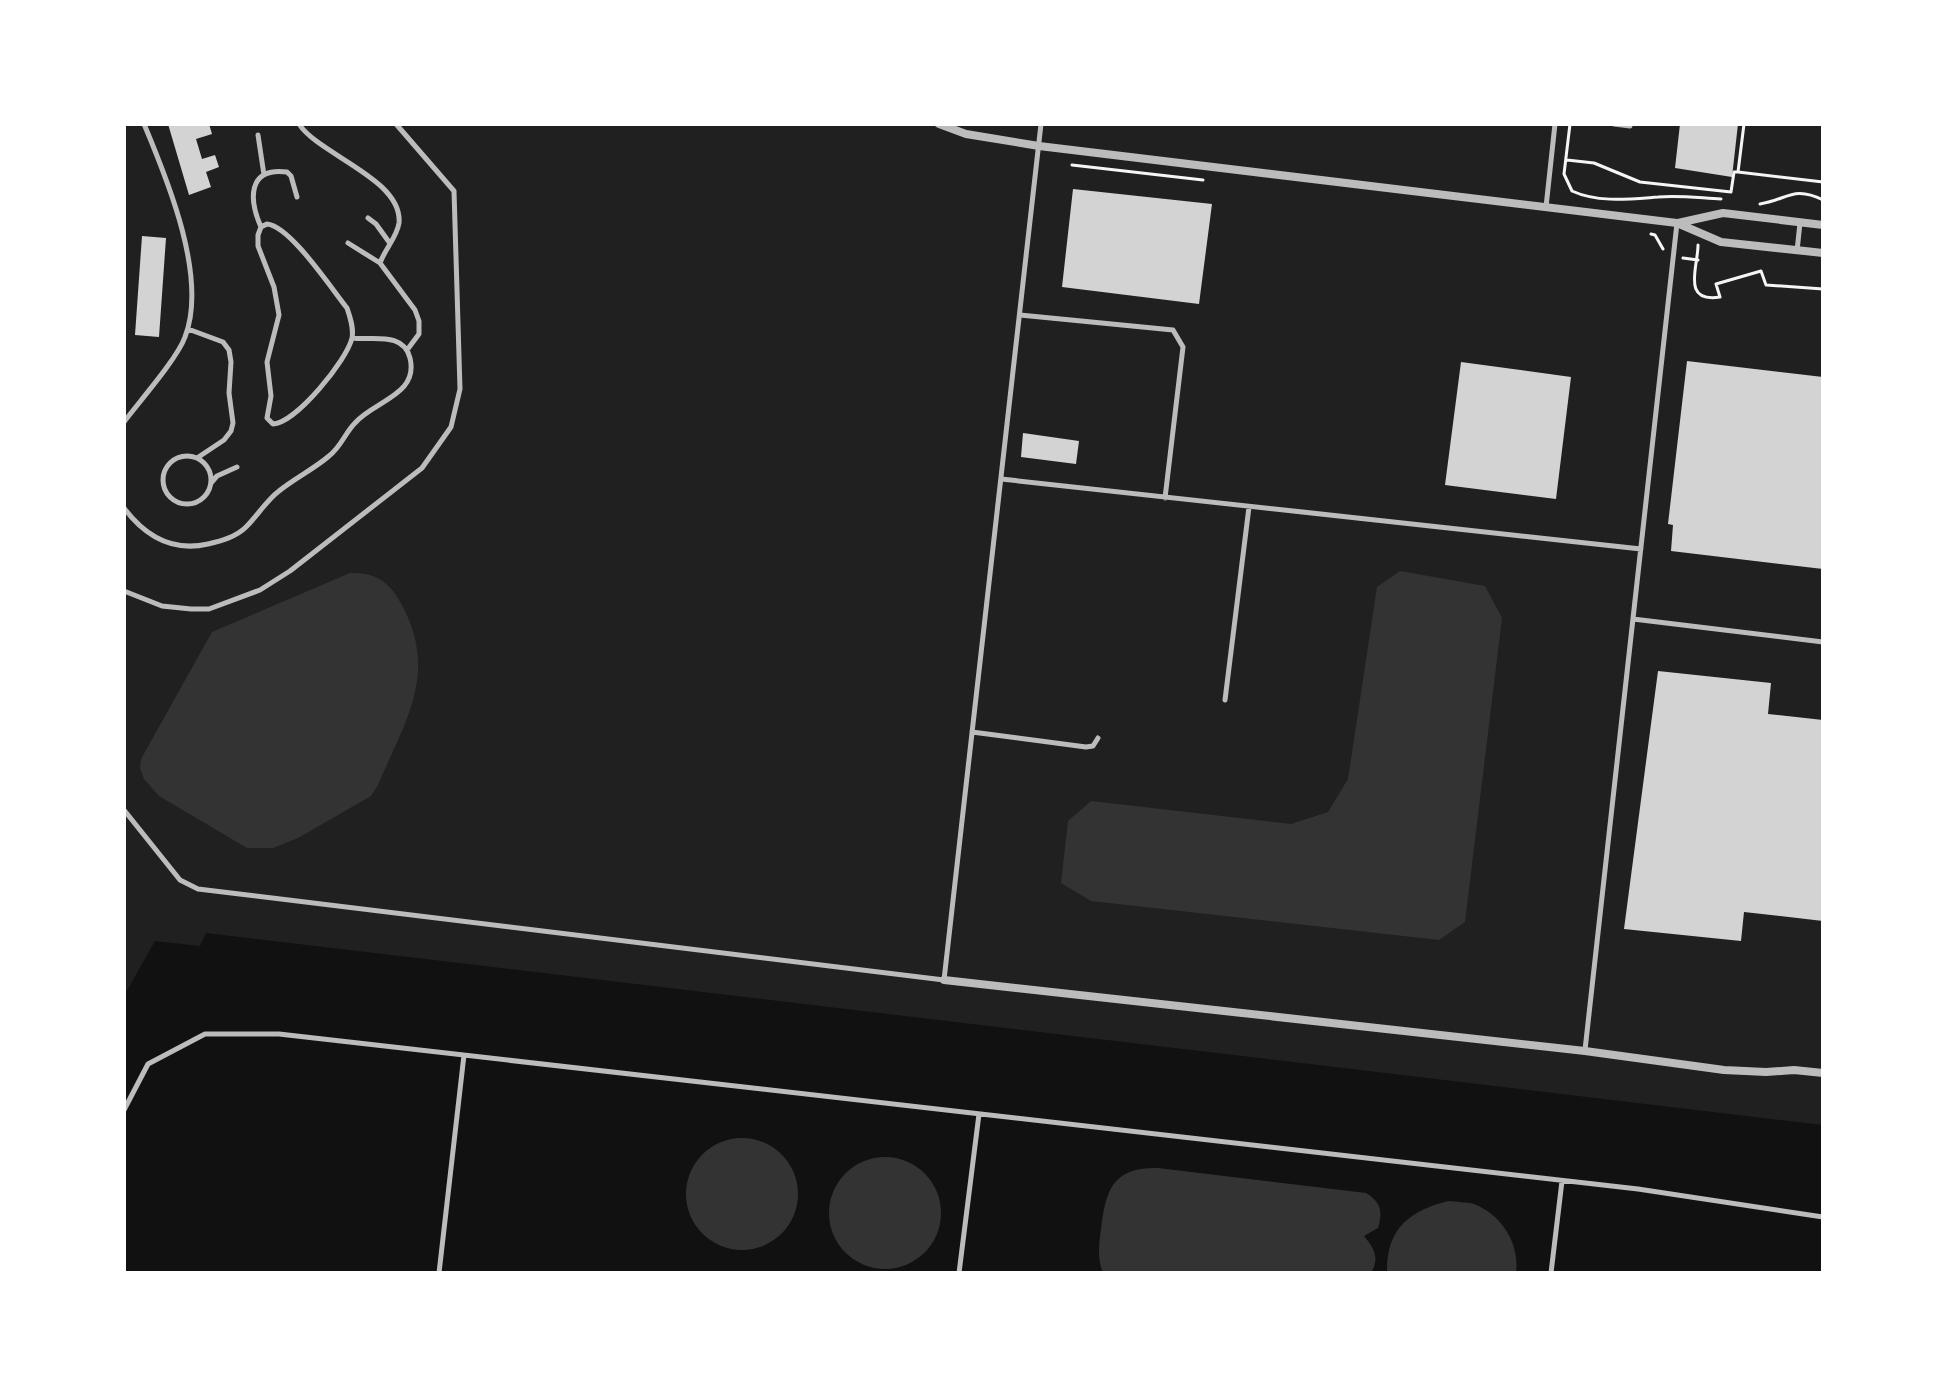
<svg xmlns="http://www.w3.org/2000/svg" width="1947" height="1397" font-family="'DejaVu Sans',sans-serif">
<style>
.green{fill:#202020}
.water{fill:#333}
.building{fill:#d3d3d3}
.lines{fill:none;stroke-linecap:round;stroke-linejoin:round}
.path{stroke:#f5f5f5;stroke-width:3}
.service{stroke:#bcbcbc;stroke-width:5}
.minor{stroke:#bcbcbc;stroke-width:8}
</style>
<rect width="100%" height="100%" fill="#111"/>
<path class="green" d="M124,124h1699v1001l-1617,-192 -6,13 -45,-5 -31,55z"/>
<path class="water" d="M1400,571l85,15 17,32 -37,304 -26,18 -348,-39 -30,-18 7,-62 23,-20 200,23 37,-12 20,-33 29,-192z
M350,573c27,-1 41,10 53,34 35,68 2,114 -25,178l-7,11 -73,42 -25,10h-26l-88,-52 -15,-17 -4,-11 1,-9 71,-127z
M686 1194a56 56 0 1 1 112 0a56 56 0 1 1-112 0Z
M829 1213a56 56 0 1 1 112 0a56 56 0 1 1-112 0Z
M1158,1168l208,25c15,9 17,19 12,35l-14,8c10,12 16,22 7,37h-268c-6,-15 -4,-28 -2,-44 5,-40 12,-62 57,-61z
M1448,1201c8,1 19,1 26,3 28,11 46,40 42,69h-129c-1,-44 22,-62 61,-72z"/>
<path class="building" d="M168,124h41l3,10 -16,5 6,20 13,-4 4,12 -13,5 5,15 -22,8z
M1680,124h58l-6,53 -57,-9z
M1073,189l139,15 -13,100 -137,-17z
M142,236l24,2 -7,99 -24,-2z
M1687,361l136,16v192l-152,-18 2,-26 -5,-1z
M1461,362l110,15 -15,122 -111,-14z
M1023,433l56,8 -3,23 -55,-7z
M1658,671l113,12 -3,31 55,6v201l-79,-9 -3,29 -117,-12z"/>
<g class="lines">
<path class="path" d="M1570,124l-6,50 8,17c26,12 58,8 86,6 21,-2 42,1 63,2
M1744,124l-6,48 85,10
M1567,160l27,3 46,19 91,10 3,-20h4
M1072,165l131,15
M1760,204c27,-4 33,-19 63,-4
M1651,234l4,1 8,14
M1698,245c0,22 -17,58 22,52l-4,-13 45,-13 5,14 57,4
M1683,258l15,2"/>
<path class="service" d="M299,124c20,31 104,55 100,99 -2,14 -14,26 -19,40
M1614,124l16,2
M258,135l6,40
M1546,207l9,-83
M368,218l8,6 13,18
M267,224c23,2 64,64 80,84 3,9 7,20 5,30 -5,22 -56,85 -79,86l-6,-6 4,-22 -4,-34 12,-47 -5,-28 -16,-41v-11l3,-8z
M261,227c-12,-27 -14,-60 26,-55l4,4 6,21
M348,243l32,20 35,47 4,11v13l-12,16
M1797,251l3,-28
M1020,315l153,15 10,17 -18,151
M188,329l35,13 6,8 2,12 -2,31 4,30 -2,8 -7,9 -27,18
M124,422c15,-20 53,-63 61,-85 23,-59 -17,-156 -41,-213
M163 480a24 24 0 1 1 48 0a24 24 0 1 1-48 0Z
M1001,479l640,70
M211,483l6,-7 20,-9
M124,508c21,28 49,44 84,36 13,-3 28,-7 38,-17 12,-12 20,-26 33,-36 16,-13 35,-22 50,-35 12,-9 16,-23 26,-33 19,-22 64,-28 55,-65 -7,-27 -38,-17 -58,-20
M124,591l38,15 29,3h18l51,-19 30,-19 132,-103 29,-41 9,-38 -6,-198 -58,-67
M1633,619l190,23
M1225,700l24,-193
M972,732l114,15 7,-1 5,-8
M124,810l56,70 18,9 746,91 97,-856
M1585,1050l92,-827
M124,1110l24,-46 57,-30h74l1359,155 185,28
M439,1273l25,-218
M959,1273l20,-159
M1551,1273l11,-92"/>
<path class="minor" d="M939,124l27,10 73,12 638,77 44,19 102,11
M1678,223l45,-10 100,12
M944,980l641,71 139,19 42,2 28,-2 29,3"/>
</g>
<rect width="1947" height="1397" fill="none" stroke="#ffffff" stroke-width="252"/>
</svg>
